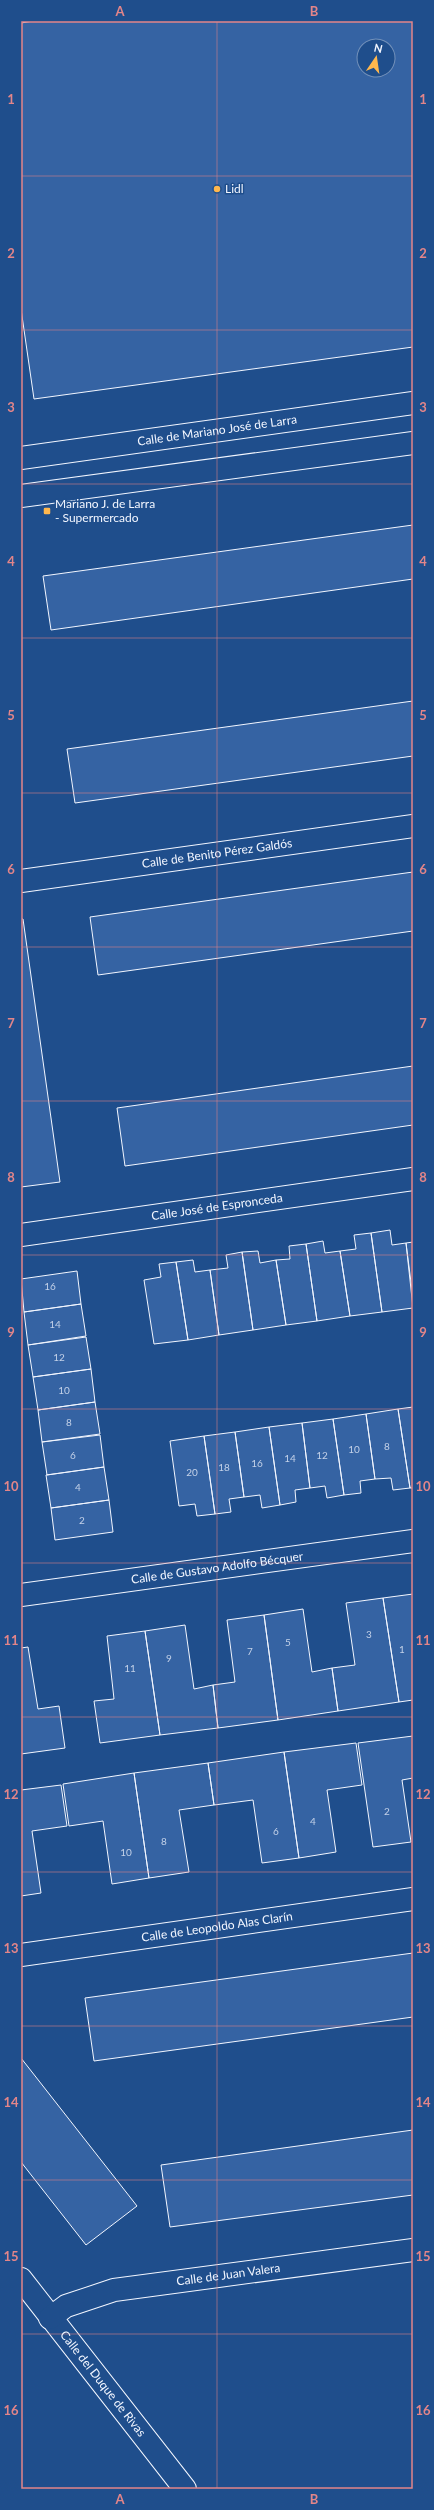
<svg xmlns="http://www.w3.org/2000/svg" width="434" height="2510" font-family="Lato,sans-serif">
<style>
.building{fill:#3563a3;stroke:#f2f6ff;fill-rule:evenodd}
.lines{fill:none;stroke-linecap:round;stroke-linejoin:round}
.street-casing{stroke:#f2f6ff;stroke-width:24}
.street{stroke:#1f4e8c;stroke-width:22}
.grid{fill:none;stroke:#e38589;stroke-width:1;stroke-opacity:0.55}
.poi-dot{fill:#ffb74d;stroke:#1f4e8c;stroke-width:1.5}
.labels{text-anchor:middle;stroke-width:3;stroke-linejoin:round;paint-order:stroke}
.number-label{font-size:10px;fill:#c3d1e8}
.poi-label{font-size:12px;fill:#f2f6ff;stroke:#1f4e8c;text-anchor:start}
.street-label{font-size:12px;fill:#f2f6ff;stroke:#1f4e8c}
.neatline{fill:none;stroke:#e38589;stroke-width:1.5}
.grid-label{font-size:13px;text-anchor:middle;font-weight:bold;fill:#e38589}
</style>
<rect width="100%" height="100%" fill="#1f4e8c"/>
<path class="building" d="M33,21h380v326l-379,52 -13,-90v-286zM364,46h24v24h-24z
M413,525v54l-362,51 -8,-54z
M413,701v55l-338,47 -8,-54z
M413,872v59l-315,44 -8,-58z
M21,919h2l37,263 -39,5z
M413,1066v59l-288,41 -8,-58z
M390,1230l2,15 14,-2 7,65 -31,4 -11,-79z
M371,1233l11,79 -32,4 -10,-65 16,-2 -2,-14z
M323,1241l2,12 15,-2 10,65 -33,5 -11,-77z
M413,1242v56l-7,-55z
M306,1244l11,77 -31,4 -10,-65 14,-1 -1,-13z
M258,1251l2,12 16,-3 10,65 -33,5 -11,-78z
M242,1252l11,78 -34,5 -9,-65 18,-2 -2,-13z
M193,1260l2,12 15,-2 9,65 -31,5 -12,-78z
M176,1262l12,78 -34,4 -10,-64 17,-3 -2,-13z
M77,1271l4,33 -57,8 -3,-33z
M81,1304l5,32 -58,9 -4,-33z
M86,1337l5,32 -58,8 -5,-32z
M91,1369l4,33 -57,8 -5,-33z
M95,1402l5,32 -58,8 -4,-32z
M413,1407v81h-3l-12,-79z
M398,1409l12,79 -17,2 -2,-12 -16,1 -9,-65z
M366,1414l9,65 -15,2 1,12 -17,2 -11,-76z
M333,1419l11,76 -17,3 -2,-12 -15,2 -8,-65z
M302,1423l8,65 -15,2 1,12 -16,3 -11,-78z
M269,1427l11,78 -18,3 -2,-13 -16,2 -9,-65z
M235,1432l9,65 -15,2 2,13 -16,2 -11,-78z
M100,1435l4,32 -57,8 -5,-33z
M204,1436l11,78 -18,2 -2,-12 -16,2 -9,-65z
M104,1467l5,33 -58,8 -5,-33z
M109,1500l4,32 -58,8 -4,-32z
M413,1594v106l-14,2 -16,-104z
M383,1598l16,104 -61,9 -6,-43 23,-3 -9,-62z
M303,1609l9,63 20,-4 6,43 -60,9 -14,-105z
M264,1615l14,105 -60,8 -5,-43 22,-3 -8,-62z
M185,1625l9,64 19,-4 5,43 -58,7 -15,-104z
M145,1631l15,104 -60,8 -6,-42 20,-2 -7,-63z
M28,1647l10,62 21,-3 6,42 -44,6v-106z
M413,1736v42l-11,2 9,62 -38,5 -15,-104z
M356,1743l6,42 -35,5 9,62 -37,6 -15,-106z
M284,1752l15,106 -37,5 -9,-63 -39,5 -6,-42z
M208,1763l6,42 -35,5 10,62 -40,6 -15,-105z
M134,1773l15,105 -37,6 -9,-63 -34,5 -6,-42z
M61,1785l6,41 -35,5 9,62 -20,3v-106z
M413,1953v64l-319,44 -9,-63z
M21,2058l116,148 -51,39 -65,-83z
M413,2130v65l-243,32 -9,-62z"/>
<g class="lines">
<defs>
<g id="street">
<path id="s1" d="M21,458l392,-55"/>
<path d="M21,496l392,-53"/>
<path id="s2" d="M21,881l392,-55"/>
<path id="s3" d="M21,1235l392,-56"/>
<path id="s4" d="M21,1595l392,-54"/>
<path id="s5" d="M21,1955l392,-56"/>
<path id="s6" d="M21,2279l164,210"/>
<path id="s7" d="M50,2318l16,-12 48,-16 299,-40"/>
</g>
</defs>
<use href="#street" class="street-casing"/>
<use href="#street" class="street"/>
</g>
<path class="grid" d="M217,21v2468M21,176h392M21,330h392M21,484h392M21,638h392M21,793h392M21,947h392M21,1101h392M21,1255h392M21,1409h392M21,1563h392M21,1717h392M21,1872h392M21,2026h392M21,2180h392M21,2334h392"/>
<g class="poi-dot">
<circle cx="217" cy="189" r="4"/>
<rect x="43" y="507" width="8" height="8" rx="2"/>
</g>
<g class="labels">
<g class="number-label">
<text x="50" y="1290">16</text>
<text x="55" y="1328">14</text>
<text x="59" y="1361">12</text>
<text x="64" y="1394">10</text>
<text x="69" y="1426">8</text>
<text x="387" y="1450">8</text>
<text x="354" y="1453">10</text>
<text x="73" y="1459">6</text>
<text x="322" y="1459">12</text>
<text x="290" y="1462">14</text>
<text x="257" y="1467">16</text>
<text x="224" y="1471">18</text>
<text x="192" y="1476">20</text>
<text x="78" y="1491">4</text>
<text x="82" y="1524">2</text>
<text x="369" y="1638">3</text>
<text x="288" y="1646">5</text>
<text x="402" y="1653">1</text>
<text x="250" y="1655">7</text>
<text x="169" y="1662">9</text>
<text x="130" y="1672">11</text>
<text x="387" y="1815">2</text>
<text x="313" y="1825">4</text>
<text x="276" y="1835">6</text>
<text x="164" y="1845">8</text>
<text x="126" y="1856">10</text>
</g>
<g class="poi-label">
<text x="225" y="193">Lidl</text>
<text x="55" y="508">Mariano J. de Larra<tspan x="55" dy="14">- Supermercado</tspan></text>
</g>
<g class="street-label">
<text dy="4" stroke="none"><textPath href="#s1" startOffset="198">Calle de Mariano José de Larra</textPath></text>
<text dy="4" stroke="none"><textPath href="#s2" startOffset="198">Calle de Benito Pérez Galdós</textPath></text>
<text dy="4" stroke="none"><textPath href="#s3" startOffset="198">Calle José de Espronceda</textPath></text>
<text dy="4" stroke="none"><textPath href="#s4" startOffset="198">Calle de Gustavo Adolfo Bécquer</textPath></text>
<text dy="4" stroke="none"><textPath href="#s5" startOffset="198">Calle de Leopoldo Alas Clarín</textPath></text>
<text dy="4" stroke="none"><textPath href="#s7" startOffset="186">Calle de Juan Valera</textPath></text>
<text dy="4" stroke="none"><textPath href="#s6" startOffset="133">Calle del Duque de Rivas</textPath></text>
</g>
</g>
<rect width="434" height="2510" fill="none" stroke="#1f4e8c" stroke-width="44"/>
<g transform="translate(376 58) rotate(13)"><circle r="19" fill="#1f4e8c" stroke="#7391ba"/>
<path d="M0-3L7 15L0 10L-7 15Z" fill="#ffb74d"/>
<text y="-6" font-size="11" font-weight="bold" text-anchor="middle" fill="#f2f6ff">N</text>
</g>
<rect x="22" y="22" width="390" height="2466" class="neatline"/>
<g class="grid-label">
<text x="120" y="16">A</text>
<text x="314" y="16">B</text>
<text x="11" y="104">1</text>
<text x="423" y="104">1</text>
<text x="11" y="258">2</text>
<text x="423" y="258">2</text>
<text x="11" y="412">3</text>
<text x="423" y="412">3</text>
<text x="11" y="566">4</text>
<text x="423" y="566">4</text>
<text x="11" y="720">5</text>
<text x="423" y="720">5</text>
<text x="11" y="874">6</text>
<text x="423" y="874">6</text>
<text x="11" y="1028">7</text>
<text x="423" y="1028">7</text>
<text x="11" y="1182">8</text>
<text x="423" y="1182">8</text>
<text x="11" y="1337">9</text>
<text x="423" y="1337">9</text>
<text x="11" y="1491">10</text>
<text x="423" y="1491">10</text>
<text x="11" y="1645">11</text>
<text x="423" y="1645">11</text>
<text x="11" y="1799">12</text>
<text x="423" y="1799">12</text>
<text x="11" y="1953">13</text>
<text x="423" y="1953">13</text>
<text x="11" y="2107">14</text>
<text x="423" y="2107">14</text>
<text x="11" y="2261">15</text>
<text x="423" y="2261">15</text>
<text x="11" y="2415">16</text>
<text x="423" y="2415">16</text>
<text x="120" y="2504">A</text>
<text x="314" y="2504">B</text>
</g>
</svg>
